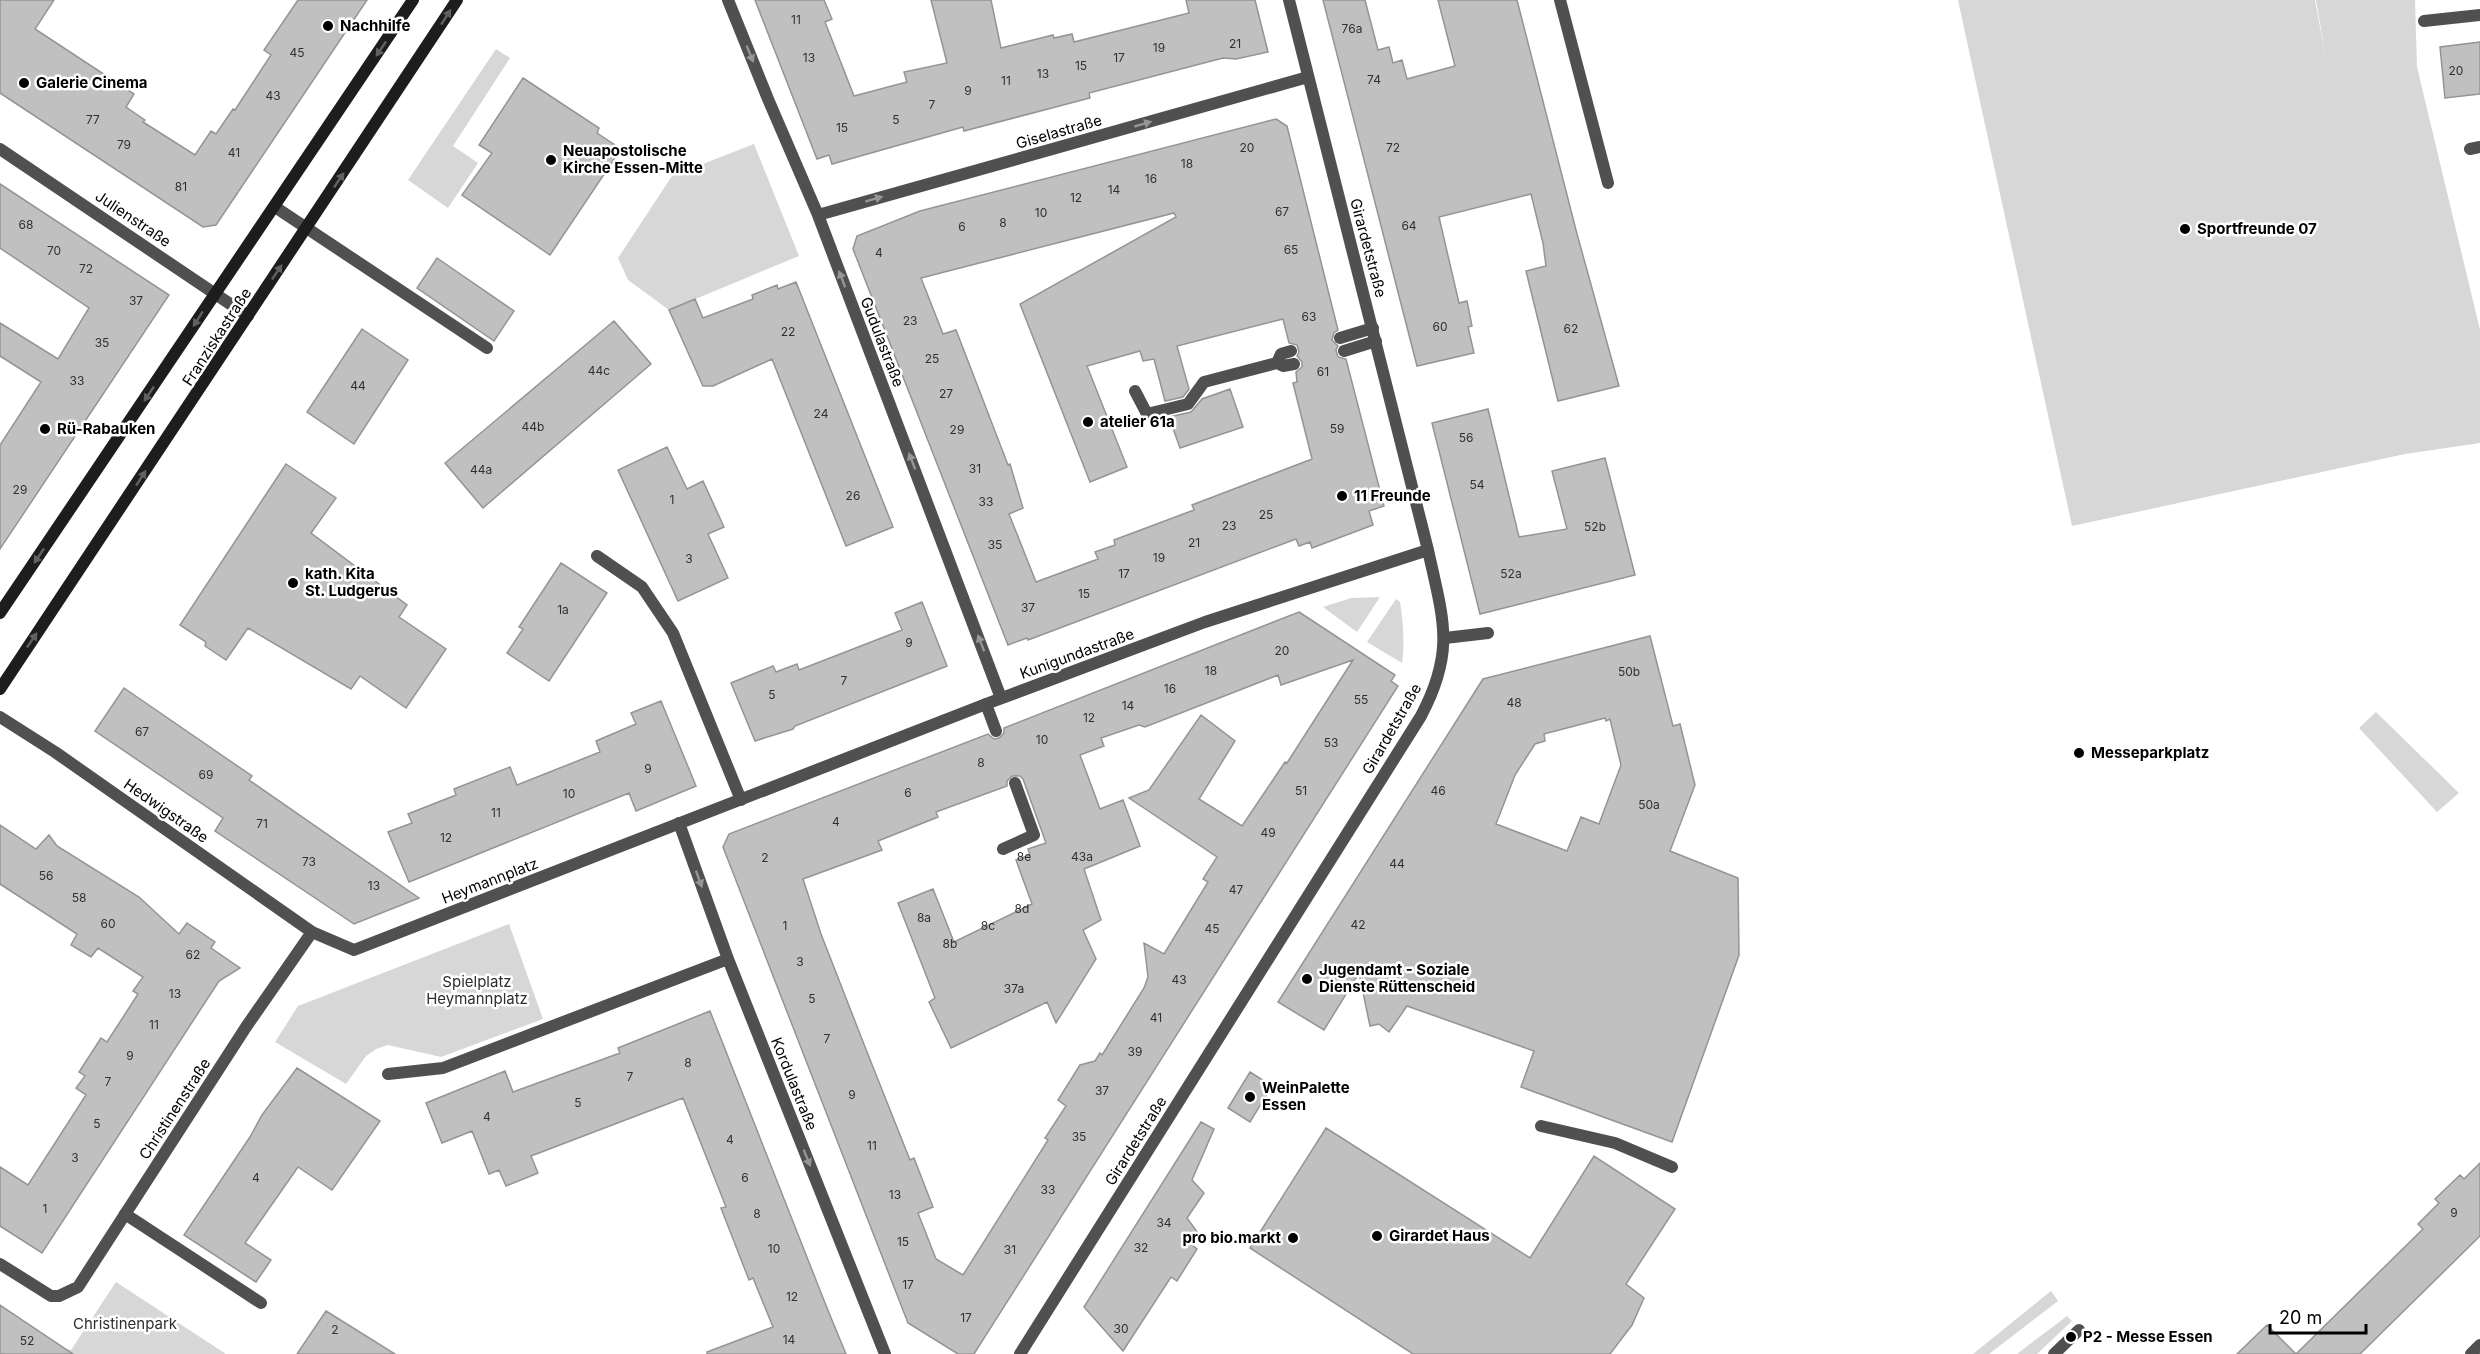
<svg xmlns="http://www.w3.org/2000/svg" width="2480" height="1354" font-family="Inter,sans-serif">
<style>
.green{fill:#d7d7d7}
.building{fill:#c0c0c0;stroke:#949494;stroke-width:1.5;fill-rule:evenodd}
.lines{fill:none;stroke-linecap:round;stroke-linejoin:round}
.service{stroke:#505050;stroke-width:12}
.minor{stroke:#505050;stroke-width:12}
.tertiary{stroke:#505050;stroke-width:12}
.secondary{stroke:#1d1d1d;stroke-width:12}
.oneway{fill:#616161}
.oneway2{fill:#969696}
.poi-dot{fill:#000;stroke:#fff;stroke-width:2}
.labels{text-anchor:middle;stroke-width:5;stroke-linejoin:round;paint-order:stroke}
.number-label{font-size:12px;fill:#303030}
.poi-label{font-size:15px;font-weight:bold;fill:#000;stroke:#fff;text-anchor:start}
.street-label{font-size:15px;fill:#000;stroke:#fff}
.park-label{font-size:15px;fill:#2e2e2e;stroke:#fff}
</style>
<rect width="100%" height="100%" fill="#fff"/>
<path class="green" d="M1958,0h357l11,59 -10,-59h99l2,67 63,263v113l-75,11 -333,72z
M496,49l14,9 -57,88 25,17 -30,45 -40,-28z
M754,144l45,112 -130,54 -41,-30 -10,-22 54,-82z
M1380,597l-23,35 -34,-25 28,-9z
M1396,599l4,3c3,19 5,42 2,61l-35,-21z
M2376,712l83,81 -22,19 -78,-84z
M509,924l34,95 -102,38 -53,-12 -12,4 -10,7 -20,28 -71,-42 23,-36z
M116,1282l110,72h-169l8,-5 6,1z
M2051,1291l7,10 -69,53h-16z
M2067,1316l5,5 -35,33h-20z"/>
<path class="building" d="M0,0h54l-19,29 99,65 -8,13 19,13 -2,2 52,33 16,-24 5,3 17,-25 2,1 36,-55 -7,-5 34,-50h69l-151,225 -13,2 -203,-134z
M755,0h69l8,19 -7,3 29,74 53,-14 -3,-10 43,-9 -16,-63h60l10,48 52,-13 1,3 18,-4 2,8 115,-29 -3,-13h69l13,52 -32,7 -13,-1 -134,35 1,5 -126,33 -1,-4 -131,37 -3,-9 -12,4z
M1323,0h42l13,50 11,-3 4,16 9,-3 5,19 48,-13 -17,-66h79l60,234 42,152 -61,15 -32,-130 20,-5 -3,-23 -12,-49 -92,23 20,86 8,-2 5,25 -4,1 6,26 -57,13z
M2480,42v52l-35,4 -5,-51z
M523,78l76,50 -2,5 24,16 -71,106 -88,-60 30,-42 -13,-8z
M1276,119l11,7 51,204 -4,3 -2,7 6,6 -2,4 2,7 8,2 38,147 -15,5 4,14 -61,23 -2,-6 -11,4 -3,-7 -268,101 -1,-2 -19,7 -155,-396 4,-13 63,-25zM1174,213l2,4 -156,87 70,178 37,-15 -40,-101 53,-15 3,10 11,-2 11,42 18,-4 6,-8 -12,-43 106,-27 6,24 8,2 2,7 -2,4 5,6v5l-6,5 1,10 -4,1 19,76 -120,46 2,5 -80,30 1,5 -20,7 3,7 -62,23 -27,-68 14,-6 -13,-44 -2,1 -52,-135 -13,4 -22,-56z
M0,184l169,111 -169,254v-104l41,-63 -41,-26v-33l58,36 31,-51 -89,-60z
M437,258l77,53 -20,30 -77,-53z
M796,282l97,245 -47,19 -74,-187 -59,27h-10l-34,-76 26,-11 8,19 50,-19 -1,-4 25,-10 1,4z
M614,321l37,43 -168,144 -38,-45z
M362,329l46,31 -54,84 -47,-32z
M1230,389l13,38 -63,21 -11,-31 22,-5 11,-13z
M1488,409l31,128 48,-8 -15,-58 53,-13 30,117 -155,39 -48,-191z
M667,447l20,42 16,-8 21,46 -16,7 20,44 -50,23 -60,-131z
M286,464l50,34 -25,35 96,72 -8,12 47,32 -40,59 -46,-32 -9,13 -103,-61 -22,32 -21,-14 1,-4 -26,-17z
M561,563l46,30 -58,88 -42,-28 16,-24 -4,-2z
M922,602l25,64 -152,60 -2,3 -38,12 -24,-58 42,-17 3,6 21,-8 2,6 103,-40 -7,-17z
M1299,612l96,63 -4,6 7,5 -424,668h-16l-50,-31 -185,-476 6,-13 259,-100 6,5 5,-1 5,-5v-5zM1353,660l-66,103 -2,-1 -43,64 -43,-27 36,-58 -34,-26 -52,75 -20,8 88,59 -14,22 5,3 -44,72 -20,-11 4,34 -4,11 -42,67 -2,-2 -5,8 -15,4 -22,35 8,6 -21,32 3,2 -85,135 -27,-16 -18,-46 15,-6 -19,-49 -4,2 -43,-108 -46,-118 -18,-55 79,-29 -4,-9 60,-24 -2,-5 71,-26v-5l5,-5h8l3,3 23,64 -18,6 2,6 -14,5 16,44 -78,38 -21,-53 -35,14 37,95 -6,4 22,46 96,-46 9,21 40,-64 -13,-29 18,-10 -17,-51 56,-23 -17,-46 -23,9 -20,-54 24,-9 -3,-8 38,-13 6,2 133,-52 3,10z
M1650,636l23,90 7,-2 15,61 -25,66 68,27 1,77 -67,187 -151,-55 13,-36 -127,-45 -18,26 -10,-8 -9,2 -11,-53 -35,57 -46,-28 205,-323zM1605,718l1,3 4,-2 11,46 -22,59 -18,-7 -14,34 -71,-27 19,-49 20,-31 10,-3 -1,-7z
M124,688l128,88 -3,4 170,118 -65,26 -139,-93 8,-13 -128,-87z
M661,701l35,85 -60,25 -7,-18 -220,89 -21,-50 24,-9 -4,-9 48,-19 -2,-6 56,-22 7,18 83,-33 -4,-11 40,-17 -5,-11z
M0,825l36,24 13,-14 8,11 82,51 40,37 8,-11 28,19 -4,6 29,20 -21,13 -177,272 -42,-27v-59l28,18 58,-90 -10,-7 9,-12 -6,-4 22,-34 6,4 31,-48 -5,-3 10,-14 -45,-29 -7,9 -20,-12 6,-11 -77,-50z
M710,1011l117,297 19,46h-139v-2l66,-25 -20,-49 -4,2 -28,-72 5,-1 -43,-109 -152,58 7,17 -32,13 -7,-16 -10,4 -17,-43 -30,12 -16,-40 79,-32 8,21 107,-39 -2,-5z
M297,1068l83,53 -48,69 -34,-23 -53,76 26,17 -15,22 -72,-47 66,-98 12,-22z
M1250,1072l22,14 -22,36 -22,-14z
M1201,1122l13,7 -22,51 12,13 -17,25 11,15 -6,12 5,4 -20,32 -6,-4 -48,74 -39,-44z
M1326,1128l204,130 64,-102 81,53 -49,75 18,14 -12,27 -22,29h-197l-163,-106z
M2480,1163v73l-120,118h-64l127,-125 -5,-5 21,-21 -4,-4 25,-24 4,4z
M0,1305l73,49h-73z
M326,1311l69,43h-98z
M2267,1325l29,29h-59z"/>
<g class="lines">
<path class="service" d="M1560,0l48,183
M275,207l212,141
M1340,338l33,-10
M1291,351l-10,3 -4,9 6,3 11,-2
M1344,351l32,-10
M1135,391l12,23 41,-10 16,-22 73,-19
M597,556l45,31 31,46 68,167
M1445,638l43,-5
M986,704l10,27
M1003,849l31,-14 -19,-52
M1541,1126l74,17 57,24
M125,1214l136,89
M2054,1354l25,-24"/>
<path class="minor" d="M728,0l40,99 50,116 183,483
M2424,21l56,-6
M0,149l248,167
M2470,149l10,-2
M818,215l490,-138
M0,717l55,35 257,180 42,18 632,-246 219,-82 223,-72
M679,823l49,136 157,395
M388,1074l55,-6 285,-109
M0,1264l51,32h8l19,-9 168,-260 66,-95
M1020,1354l401,-638c35,-66 22,-97 7,-166l-139,-550"/>
<path class="tertiary" d="M2471,1354l9,-9"/>
<path class="secondary" d="M0,613l413,-613
M0,689l457,-689"/>
</g>
<defs><path id="oneway-solid" d="M-6-.8H1V-3.2L6.5 0L1 3.2V.8H-6Z" transform="scale(1.5)"/></defs>
<g class="oneway">
<use href="#oneway-solid" transform="translate(446 17) rotate(-57)"/>
<use href="#oneway-solid" transform="translate(381 49) rotate(124)"/>
<use href="#oneway-solid" transform="translate(339 180) rotate(-56)"/>
<use href="#oneway-solid" transform="translate(277 272) rotate(-56)"/>
<use href="#oneway-solid" transform="translate(198 319) rotate(122)"/>
<use href="#oneway-solid" transform="translate(149 394) rotate(124)"/>
<use href="#oneway-solid" transform="translate(141 478) rotate(-57)"/>
<use href="#oneway-solid" transform="translate(39 556) rotate(124)"/>
<use href="#oneway-solid" transform="translate(32 640) rotate(-56)"/>
</g>
<g class="oneway2">
<use href="#oneway-solid" transform="translate(750 54) rotate(68)"/>
<use href="#oneway-solid" transform="translate(1143 124) rotate(-16)"/>
<use href="#oneway-solid" transform="translate(874 199) rotate(-16)"/>
<use href="#oneway-solid" transform="translate(842 279) rotate(-111)"/>
<use href="#oneway-solid" transform="translate(912 461) rotate(-111)"/>
<use href="#oneway-solid" transform="translate(981 643) rotate(-111)"/>
<use href="#oneway-solid" transform="translate(699 879) rotate(70)"/>
<use href="#oneway-solid" transform="translate(807 1158) rotate(68)"/>
</g>
<g class="poi-dot">
<circle cx="328" cy="26" r="6"/>
<circle cx="24" cy="83" r="6"/>
<circle cx="551" cy="160" r="6"/>
<circle cx="2185" cy="229" r="6"/>
<circle cx="1088" cy="422" r="6"/>
<circle cx="45" cy="429" r="6"/>
<circle cx="1342" cy="496" r="6"/>
<circle cx="293" cy="583" r="6"/>
<circle cx="2079" cy="753" r="6"/>
<circle cx="1307" cy="979" r="6"/>
<circle cx="1250" cy="1097" r="6"/>
<circle cx="1377" cy="1236" r="6"/>
<circle cx="1293" cy="1238" r="6"/>
<circle cx="2071" cy="1337" r="6"/>
</g>
<g class="labels">
<g class="number-label">
<text x="796" y="24">11</text>
<text x="1352" y="33">76a</text>
<text x="1235" y="48">21</text>
<text x="1159" y="52">19</text>
<text x="297" y="57">45</text>
<text x="809" y="62">13</text>
<text x="1119" y="62">17</text>
<text x="1081" y="70">15</text>
<text x="2456" y="75">20</text>
<text x="1043" y="78">13</text>
<text x="1374" y="84">74</text>
<text x="1006" y="85">11</text>
<text x="968" y="95">9</text>
<text x="273" y="100">43</text>
<text x="932" y="109">7</text>
<text x="93" y="124">77</text>
<text x="896" y="124">5</text>
<text x="842" y="132">15</text>
<text x="124" y="149">79</text>
<text x="1247" y="152">20</text>
<text x="1393" y="152">72</text>
<text x="234" y="157">41</text>
<text x="1187" y="168">18</text>
<text x="1151" y="183">16</text>
<text x="181" y="191">81</text>
<text x="1114" y="194">14</text>
<text x="1076" y="202">12</text>
<text x="1282" y="216">67</text>
<text x="1041" y="217">10</text>
<text x="1003" y="227">8</text>
<text x="26" y="229">68</text>
<text x="1409" y="230">64</text>
<text x="962" y="231">6</text>
<text x="1291" y="254">65</text>
<text x="54" y="255">70</text>
<text x="879" y="257">4</text>
<text x="86" y="273">72</text>
<text x="136" y="305">37</text>
<text x="1309" y="321">63</text>
<text x="910" y="325">23</text>
<text x="1440" y="331">60</text>
<text x="1571" y="333">62</text>
<text x="788" y="336">22</text>
<text x="102" y="347">35</text>
<text x="932" y="363">25</text>
<text x="599" y="375">44c</text>
<text x="1323" y="376">61</text>
<text x="77" y="385">33</text>
<text x="358" y="390">44</text>
<text x="946" y="398">27</text>
<text x="821" y="418">24</text>
<text x="533" y="431">44b</text>
<text x="1337" y="433">59</text>
<text x="957" y="434">29</text>
<text x="1466" y="442">56</text>
<text x="975" y="473">31</text>
<text x="481" y="474">44a</text>
<text x="1477" y="489">54</text>
<text x="20" y="494">29</text>
<text x="853" y="500">26</text>
<text x="672" y="504">1</text>
<text x="986" y="506">33</text>
<text x="1266" y="519">25</text>
<text x="1229" y="530">23</text>
<text x="1595" y="531">52b</text>
<text x="1194" y="547">21</text>
<text x="995" y="549">35</text>
<text x="1159" y="562">19</text>
<text x="689" y="563">3</text>
<text x="1124" y="578">17</text>
<text x="1511" y="578">52a</text>
<text x="1084" y="598">15</text>
<text x="1028" y="612">37</text>
<text x="563" y="614">1a</text>
<text x="909" y="647">9</text>
<text x="1282" y="655">20</text>
<text x="1211" y="675">18</text>
<text x="1629" y="676">50b</text>
<text x="844" y="685">7</text>
<text x="1170" y="693">16</text>
<text x="772" y="699">5</text>
<text x="1361" y="704">55</text>
<text x="1514" y="707">48</text>
<text x="1128" y="710">14</text>
<text x="1089" y="722">12</text>
<text x="142" y="736">67</text>
<text x="1042" y="744">10</text>
<text x="1331" y="747">53</text>
<text x="981" y="767">8</text>
<text x="648" y="773">9</text>
<text x="206" y="779">69</text>
<text x="1301" y="795">51</text>
<text x="1438" y="795">46</text>
<text x="908" y="797">6</text>
<text x="569" y="798">10</text>
<text x="1649" y="809">50a</text>
<text x="496" y="817">11</text>
<text x="836" y="826">4</text>
<text x="262" y="828">71</text>
<text x="1268" y="837">49</text>
<text x="446" y="842">12</text>
<text x="1024" y="861">8e</text>
<text x="1082" y="861">43a</text>
<text x="765" y="862">2</text>
<text x="309" y="866">73</text>
<text x="1397" y="868">44</text>
<text x="46" y="880">56</text>
<text x="374" y="890">13</text>
<text x="1236" y="894">47</text>
<text x="79" y="902">58</text>
<text x="1022" y="913">8d</text>
<text x="924" y="922">8a</text>
<text x="108" y="928">60</text>
<text x="1358" y="929">42</text>
<text x="785" y="930">1</text>
<text x="988" y="930">8c</text>
<text x="1212" y="933">45</text>
<text x="950" y="948">8b</text>
<text x="193" y="959">62</text>
<text x="800" y="966">3</text>
<text x="1179" y="984">43</text>
<text x="1014" y="993">37a</text>
<text x="175" y="998">13</text>
<text x="812" y="1003">5</text>
<text x="1156" y="1022">41</text>
<text x="154" y="1029">11</text>
<text x="827" y="1043">7</text>
<text x="1135" y="1056">39</text>
<text x="130" y="1060">9</text>
<text x="688" y="1067">8</text>
<text x="630" y="1081">7</text>
<text x="108" y="1086">7</text>
<text x="1102" y="1095">37</text>
<text x="852" y="1099">9</text>
<text x="578" y="1107">5</text>
<text x="487" y="1121">4</text>
<text x="97" y="1128">5</text>
<text x="1079" y="1141">35</text>
<text x="730" y="1144">4</text>
<text x="872" y="1150">11</text>
<text x="75" y="1162">3</text>
<text x="256" y="1182">4</text>
<text x="745" y="1182">6</text>
<text x="1048" y="1194">33</text>
<text x="895" y="1199">13</text>
<text x="45" y="1213">1</text>
<text x="2454" y="1217">9</text>
<text x="757" y="1218">8</text>
<text x="1164" y="1227">34</text>
<text x="903" y="1246">15</text>
<text x="1141" y="1252">32</text>
<text x="774" y="1253">10</text>
<text x="1010" y="1254">31</text>
<text x="908" y="1289">17</text>
<text x="792" y="1301">12</text>
<text x="966" y="1322">17</text>
<text x="1121" y="1333">30</text>
<text x="335" y="1334">2</text>
<text x="789" y="1344">14</text>
<text x="27" y="1345">52</text>
</g>
<g class="poi-label">
<text x="340" y="31">Nachhilfe</text>
<text x="36" y="88">Galerie Cinema</text>
<text x="563" y="156">Neuapostolische<tspan x="563" dy="17">Kirche Essen-Mitte</tspan></text>
<text x="2197" y="234">Sportfreunde 07</text>
<text x="1100" y="427">atelier 61a</text>
<text x="57" y="434">Rü-Rabauken</text>
<text x="1354" y="501">11 Freunde</text>
<text x="305" y="579">kath. Kita<tspan x="305" dy="17">St. Ludgerus</tspan></text>
<text x="2091" y="758">Messeparkplatz</text>
<text x="1319" y="975">Jugendamt - Soziale<tspan x="1319" dy="17">Dienste Rüttenscheid</tspan></text>
<text x="1262" y="1093">WeinPalette<tspan x="1262" dy="17">Essen</tspan></text>
<text x="1389" y="1241">Girardet Haus</text>
<text x="1281" y="1243" text-anchor="end">pro bio.markt</text>
<text x="2083" y="1342">P2 - Messe Essen</text>
</g>
<g class="street-label">
<text transform="translate(1059 132) rotate(-16)" y="5">Giselastraße</text>
<text transform="translate(133 219) rotate(34)" y="5">Julienstraße</text>
<text transform="translate(1368 248) rotate(75)" y="5">Girardetstraße</text>
<text transform="translate(217 337) rotate(-57)" y="5">Franziskastraße</text>
<text transform="translate(882 342) rotate(69)" y="5">Gudulastraße</text>
<text transform="translate(1077 654) rotate(-20)" y="5">Kunigundastraße</text>
<text transform="translate(1392 729) rotate(-60)" y="5">Girardetstraße</text>
<text transform="translate(166 811) rotate(35)" y="5">Hedwigstraße</text>
<text transform="translate(490 881) rotate(-21)" y="5">Heymannplatz</text>
<text transform="translate(794 1084) rotate(68)" y="5">Kordulastraße</text>
<text transform="translate(175 1109) rotate(-57)" y="5">Christinenstraße</text>
<text transform="translate(1136 1141) rotate(-58)" y="5">Girardetstraße</text>
</g>
<g class="park-label">
<text x="477" y="987">Spielplatz<tspan x="477" dy="17">Heymannplatz</tspan></text>
<text x="125" y="1329">Christinenpark</text>
</g>
</g>
<path d="M2270 1324v9h96v-9" fill="none" stroke="#000000" stroke-width="3"/>
<text x="2279" y="1324" font-size="18" fill="#000000" stroke="#ffffff" stroke-width="4.5" paint-order="stroke">20 m</text>
</svg>
